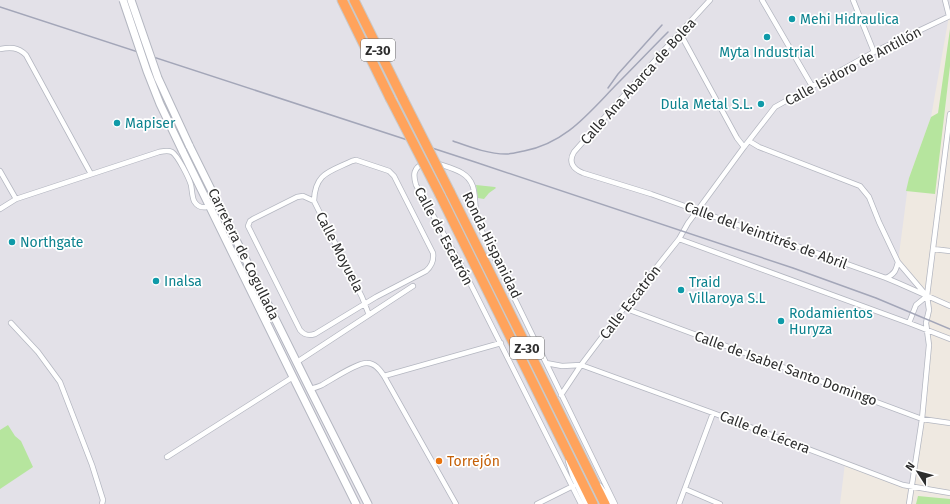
<svg xmlns="http://www.w3.org/2000/svg" width="950" height="504" font-family="'Fira Sans',sans-serif">
<style>
.industrial{fill:#e3e1e8}
.green{fill:#b6e59e}
.lines{fill:none;stroke-linecap:round;stroke-linejoin:round}
.street-casing{stroke:#b4b7c1;stroke-width:6}
.secondary-casing{stroke:#b4b7c1;stroke-width:9}
.highway-casing{stroke:#c9c9c9;stroke-width:11}
.street{stroke:#fff;stroke-width:4.5}
.secondary{stroke:#fff;stroke-width:7}
.highway{stroke:#ffa35c;stroke-width:9}
.rail{stroke:#a3a6b8;stroke-width:1.5}
.secondary-bridge-casing{stroke:#b4b7c1;stroke-width:9;stroke-linecap:butt}
.highway-bridge-casing{stroke:#c9c9c9;stroke-width:11;stroke-linecap:butt}
.secondary-bridge{stroke:#fff;stroke-width:7}
.highway-bridge{stroke:#ffa35c;stroke-width:9}
.culture-dot{fill:#0f9aa8;stroke:#fff;stroke-width:1.5}
.food-dot{fill:#e8710a;stroke:#fff;stroke-width:1.5}
.labels{text-anchor:middle;stroke-width:3.5;stroke-linejoin:round;paint-order:stroke}
.shield{fill:#fff;stroke:#6d6d6d;stroke-width:1}
.shield-label{font-size:13px;font-weight:bold;fill:#2e2e2e}
.culture-label{font-size:14px;fill:#0d838f;stroke:#fff;text-anchor:start}
.street-label{font-size:14px;fill:#2e2e2e;stroke:#fff}
.food-label{font-size:14px;fill:#c56008;stroke:#fff;text-anchor:start}
</style>
<rect width="100%" height="100%" fill="#efe9e1"/>
<path class="industrial" d="M0,0h950v16h-1l-18,101 -22,61 -11,84 29,34v34l-5,89 -10,68 -67,-24 -5,41h-840z"/>
<path class="green" d="M950,29v37l-15,128 -29,-3 3,-13 22,-61 7,-4z
M476,185l19,2 1,1 -7,5 -5,6 -6,-1z
M8,425l7,11 6,5 12,26 -33,22v-59z
M918,496l32,3v5h-34z"/>
<g class="lines">
<defs>
<path id="street" d="M710,0l-44,48 -92,104c-6,10 -1,17 9,21l68,21 235,84 12,5 52,23
M762,0l50,86
M853,0l21,52
M945,0l4,16
M680,33l57,105 7,9
M0,49c10,-2 18,-2 26,6l65,119
M749,141l10,6 101,39 9,11 10,25 19,40 28,33
M424,163c-11,5 -11,12 -8,22l44,78 121,241
M436,163c8,3 18,5 26,10 15,9 12,24 14,39 2,9 4,16 8,24l131,268
M0,171l16,28
M314,201l-11,-5 -6,1 -44,22 -3,2 -2,5 52,104c4,5 8,6 15,4l61,-37 50,-26c6,-5 8,-10 7,-18l-39,-77 -5,-5 -33,-11 -4,1c-23,11 -37,12 -38,40l48,96 7,18
M0,209l16,-10 143,-47c5,-1 9,-2 13,0 6,4 17,26 19,33 1,5 1,11 3,16 6,10 17,7 23,-1
M679,239l230,84 41,16
M933,249l17,2
M886,278c9,-4 10,-8 12,-16
M624,308l298,111 28,4
M11,323l27,29 22,30 32,83 11,35 -1,4
M909,323l7,-18 11,-9
M297,362l116,-76
M546,363l16,3 19,-1 132,48 190,72 47,8
M384,376l117,-33
M310,389c4,-1 8,-2 12,-4 9,-5 36,-23 45,-22 8,0 13,7 17,13l72,128
M561,395l20,-30 43,-57 55,-69 9,-16 9,-12 47,-64 31,-40 99,-55 76,-36
M167,457l126,-80
M568,461l5,16 13,27
M600,486l12,17
M685,489l35,15
M537,504l36,-18
M679,504l34,-91
M909,504l13,-85 7,-74 -3,-22 3,-13 -2,-14 23,-182"/>
<path id="secondary" d="M189,145l121,244 58,115
M182,150l111,227 63,127"/>
<path id="highway" d="M342,0l48,98
M354,0l49,99
M450,192l155,312
M440,195l153,309"/>
</defs>
<use href="#street" class="street-casing"/>
<use href="#secondary" class="secondary-casing"/>
<use href="#highway" class="highway-casing"/>
<use href="#street" class="street"/>
<use href="#secondary" class="secondary"/>
<use href="#highway" class="highway"/>
<path class="rail" d="M0,7l475,155 318,106 83,30 74,31
M608,88l10,-14 44,-49
M453,141c17,6 35,13 53,13 6,0 13,-2 18,-3 41,-8 63,-36 91,-65 18,-18 35,-36 53,-54"/>
<defs>
<path id="secondary-bridge" d="M123,0l24,71 13,33 22,46
M131,0l27,78 31,67"/>
<path id="highway-bridge" d="M390,98l50,97
M403,99l47,93"/>
</defs>
<use href="#secondary-bridge" class="secondary-bridge-casing"/>
<use href="#highway-bridge" class="highway-bridge-casing"/>
<use href="#secondary-bridge" class="secondary-bridge"/>
<use href="#highway-bridge" class="highway-bridge"/>
</g>
<g class="culture-dot">
<circle cx="792" cy="19" r="4"/>
<circle cx="767" cy="37" r="4"/>
<circle cx="761" cy="104" r="4"/>
<circle cx="117" cy="123" r="4"/>
<circle cx="12" cy="242" r="4"/>
<circle cx="156" cy="281" r="4"/>
<circle cx="681" cy="290" r="4"/>
<circle cx="781" cy="321" r="4"/>
</g>
<circle class="food-dot" cx="439" cy="461" r="4"/>
<g class="labels">
<g class="shield">
<rect x="361" y="39" width="34" height="22" rx="3"/>
<rect x="510" y="337" width="34" height="22" rx="3"/>
</g>
<g class="shield-label">
<text x="378" y="55">Z-30</text>
<text x="527" y="353">Z-30</text>
</g>
<g class="culture-label">
<text x="800" y="24">Mehi Hidraulica</text>
<text x="767" y="57" text-anchor="middle">Myta Industrial</text>
<text x="753" y="109" text-anchor="end">Dula Metal S.L.</text>
<text x="125" y="128">Mapiser</text>
<text x="20" y="247">Northgate</text>
<text x="164" y="286">Inalsa</text>
<text x="689" y="287">Traid<tspan x="689" dy="16">Villaroya S.L</tspan></text>
<text x="789" y="318">Rodamientos<tspan x="789" dy="16">Huryza</tspan></text>
</g>
<g class="street-label">
<text transform="translate(853 66) rotate(-28)" y="5">Calle Isidoro de Antillón</text>
<text transform="translate(638 81) rotate(-48)" y="5">Calle Ana Abarca de Bolea</text>
<text transform="translate(766 235) rotate(20)" y="5">Calle del Veintitrés de Abril</text>
<text transform="translate(444 236) rotate(62)" y="5">Calle de Escatrón</text>
<text transform="translate(492 245) rotate(64)" y="5">Ronda Hispanidad</text>
<text transform="translate(340 252) rotate(63)" y="5">Calle Moyuela</text>
<text transform="translate(244 254) rotate(64)" y="5">Carretera de Cogullada</text>
<text transform="translate(630 302) rotate(-52)" y="5">Calle Escatrón</text>
<text transform="translate(786 368) rotate(20)" y="5">Calle de Isabel Santo Domingo</text>
<text transform="translate(765 432) rotate(21)" y="5">Calle de Lécera</text>
</g>
<g class="food-label">
<text x="447" y="466">Torrejón</text>
</g>
</g>
<g transform="translate(918 472) rotate(306)" stroke="#ffffff" stroke-width="3" paint-order="stroke">
<path d="M0-3L7 15L0 10L-7 15Z" fill="#2e2e2e"/>
<text y="-6" font-size="11" font-weight="bold" text-anchor="middle" fill="#2e2e2e">N</text>
</g>
</svg>
